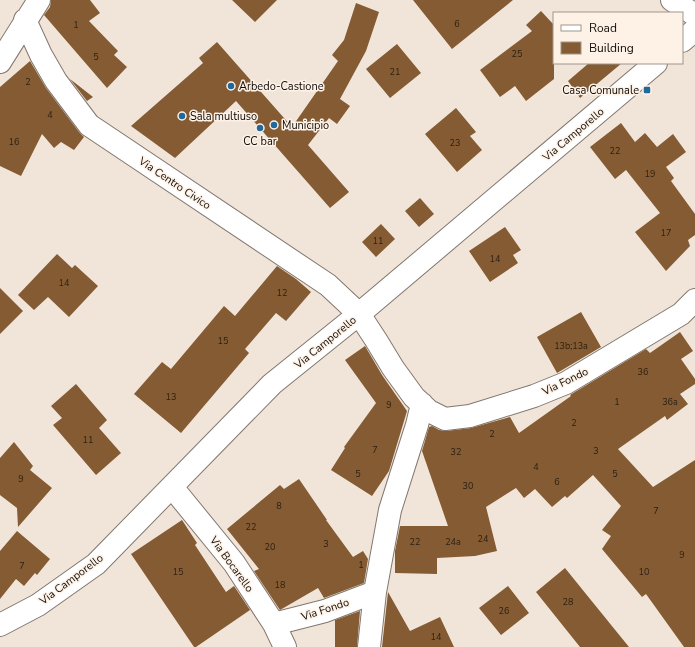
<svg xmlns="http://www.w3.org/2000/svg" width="695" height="647" font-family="'Nunito Sans',sans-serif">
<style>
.building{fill:#845b32}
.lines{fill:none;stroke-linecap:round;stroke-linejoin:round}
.minor-casing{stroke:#82776e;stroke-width:24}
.minor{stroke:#fff;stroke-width:22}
.poi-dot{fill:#20699d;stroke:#fef2e7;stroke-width:1.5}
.labels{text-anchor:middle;stroke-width:3;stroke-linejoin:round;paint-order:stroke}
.number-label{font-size:9px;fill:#2d2013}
.poi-label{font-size:11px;fill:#100c09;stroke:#fef2e7;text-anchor:start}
.street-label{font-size:11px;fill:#100c09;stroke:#fef2e7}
</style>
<rect width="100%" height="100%" fill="#f1e5da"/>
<path class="building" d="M51,0h39l10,13 -11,8 29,30 -4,4 13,12 -20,21 -63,-73 6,-8z
M232,0h45l-22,22z
M413,0h100l-61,49z
M356,3l23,9 -13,39 -26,48 10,7 -13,18 -8,-6 -21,27 41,47 -19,16 -94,-107 -61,57 -44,-32 72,-63 -4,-5 18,-16 75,85 46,-66 -6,-6 12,-15z
M541,11l13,14v54l-28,22 -11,-15 -15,11 -20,-27 52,-39 -6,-6z
M397,44l24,29 -31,25 -24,-29z
M30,61l16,27 33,44 5,5 -10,13 -13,-8 -7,6 -12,-14 -21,42 -21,-10v-79z
M589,63h33l-42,35 -12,-17z
M70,79l23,18 -6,4z
M456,108l20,24 -6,4 12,14 -25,22 -32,-38z
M621,123l14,19 10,-9 12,14 16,-13 13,18 -20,15 8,11 -3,3 24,33v21l-7,5 2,6 -24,25 -31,-39 25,-19 -34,-43 -11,9 -25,-32z
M420,198l14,16 -15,13 -14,-16z
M381,224l14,15 -19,18 -14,-15z
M505,227l16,23 -8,5 5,8 -28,19 -21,-31z
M57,254l15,14 3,-3 23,21 -29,31 -21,-20 -14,13 -16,-15z
M277,266l19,13 15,13 -25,29 -10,-8 -31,36 4,4 -68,80 -47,-39 28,-32 9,7 53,-63 11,10z
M0,288l23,23 -23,23z
M581,312l20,35 -44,26 -20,-36z
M680,332l13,19 -12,8 14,20v5l-15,10 8,10 -21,16 -2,-4 -47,33 35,38 42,-27v187h-11l-38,-53 -4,3 -40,-48 9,-13 -9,-6 19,-24 -28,-31 -26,23 -2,-2 -13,11 -17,-18 -11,9 -8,-10 -30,19 11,44 -22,5 -38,2v16l-42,-1v-22l5,-25h48l-26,-75 7,-24 3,-1 7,4 7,1 25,-3 39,-11 9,16 52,-37 -1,-1 76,-46 4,4z
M365,346l17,29 25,36 -18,60 -17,25 -41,-26 14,-22 -1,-1 32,-44 -31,-43z
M76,384l31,36 -8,8 22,25 -25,22 -43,-50 9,-7 -11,-12z
M14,442l19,24 -3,4 22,18 -34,39 -1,-19 -17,-13v-37z
M299,479l28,41h-1l27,37 10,-6 5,8 -4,24 -40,15 -6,-10 -38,22 -26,-39 5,-2 -32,-40 53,-44 4,4z
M182,520l15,23 -2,2 31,47 8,-6 16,24 -54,37h-2l-63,-93z
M17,531l33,28 -13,16 -2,-2 -11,13 -8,-7 -16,20v-48z
M565,568l21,26 43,53h-49l-44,-55z
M508,586l21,27 -28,22 -22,-27z
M388,592l22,39 30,-14 14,30h-72z
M360,611l-3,36h-22v-27z"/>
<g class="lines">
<defs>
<path id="minor" d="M672,0l23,15
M25,20l16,35 15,26 33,44 239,160 31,29 17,26 17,28 21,29 15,14 16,8 25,-3 64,-20 32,-13 115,-69 14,-14
M682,41l13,-11
M0,62l39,-62
M172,487l62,76 40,61 11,23
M274,624l51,-13 50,-19
M0,625l38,-20 58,-41 176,-180 87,-70 297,-251
M369,647l6,-55 15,-82 27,-85 5,-21"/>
</defs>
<use href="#minor" class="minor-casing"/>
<use href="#minor" class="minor"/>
</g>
<g class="poi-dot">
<circle cx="231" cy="86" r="4"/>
<rect x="643" y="86" width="8" height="8" rx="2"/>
<circle cx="182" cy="116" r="4"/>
<circle cx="274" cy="125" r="4"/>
<circle cx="260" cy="128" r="4"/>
</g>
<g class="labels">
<g class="number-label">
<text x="457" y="27">6</text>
<text x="76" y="28">1</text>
<text x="517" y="57">25</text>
<text x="96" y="60">5</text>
<text x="395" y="75">21</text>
<text x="28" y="85">2</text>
<text x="50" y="118">4</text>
<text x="14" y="145">16</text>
<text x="455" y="146">23</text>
<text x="615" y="154">22</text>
<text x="650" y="177">19</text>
<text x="666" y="236">17</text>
<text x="378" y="244">11</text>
<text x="495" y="262">14</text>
<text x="64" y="286">14</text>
<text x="282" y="296">12</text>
<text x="223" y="344">15</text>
<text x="571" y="349">13b;13a</text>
<text x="643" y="375">36</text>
<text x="171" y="400">13</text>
<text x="617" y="405">1</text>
<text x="670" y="405">36a</text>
<text x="389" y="408">9</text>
<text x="574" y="426">2</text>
<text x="492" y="437">2</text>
<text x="88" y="443">11</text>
<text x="375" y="453">7</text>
<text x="596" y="454">3</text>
<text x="456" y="455">32</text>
<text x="536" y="470">4</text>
<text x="358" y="477">5</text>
<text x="615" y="477">5</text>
<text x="21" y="482">9</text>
<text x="557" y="485">6</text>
<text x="468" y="489">30</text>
<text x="279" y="509">8</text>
<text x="656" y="514">7</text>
<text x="251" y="530">22</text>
<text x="483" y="542">24</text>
<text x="415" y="545">22</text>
<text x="453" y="545">24a</text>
<text x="326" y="547">3</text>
<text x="270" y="550">20</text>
<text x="682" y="558">9</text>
<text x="361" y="568">1</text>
<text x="22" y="569">7</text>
<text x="178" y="575">15</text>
<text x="644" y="575">10</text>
<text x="280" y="588">18</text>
<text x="568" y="605">28</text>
<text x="504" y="614">26</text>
<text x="436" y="640">14</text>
</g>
<g class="poi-label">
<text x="239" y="90">Arbedo-Castione</text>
<text x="639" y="94" text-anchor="end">Casa Comunale</text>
<text x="190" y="120">Sala multiuso</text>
<text x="282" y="129">Municipio</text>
<text x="260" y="145" text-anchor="middle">CC bar</text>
</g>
<g class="street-label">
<text transform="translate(573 134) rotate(-40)" y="4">Via Camporello</text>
<text transform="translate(175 183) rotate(34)" y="4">Via Centro Civico</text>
<text transform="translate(325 342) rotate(-39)" y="4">Via Camporello</text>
<text transform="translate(565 381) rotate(-26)" y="4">Via Fondo</text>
<text transform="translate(232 564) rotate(54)" y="4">Via Bocarello</text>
<text transform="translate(71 579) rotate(-37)" y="4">Via Camporello</text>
<text transform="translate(325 609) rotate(-18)" y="4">Via Fondo</text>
</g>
</g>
<rect x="553" y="12" width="130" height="52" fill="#fef2e7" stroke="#9f968e"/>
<rect x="561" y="25" width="20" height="6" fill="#ffffff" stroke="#9f968e"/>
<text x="589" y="32" font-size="12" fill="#100c09">Road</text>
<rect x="561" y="42" width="20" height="12" fill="#845b32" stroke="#9f968e"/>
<text x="589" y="52" font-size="12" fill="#100c09">Building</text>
</svg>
